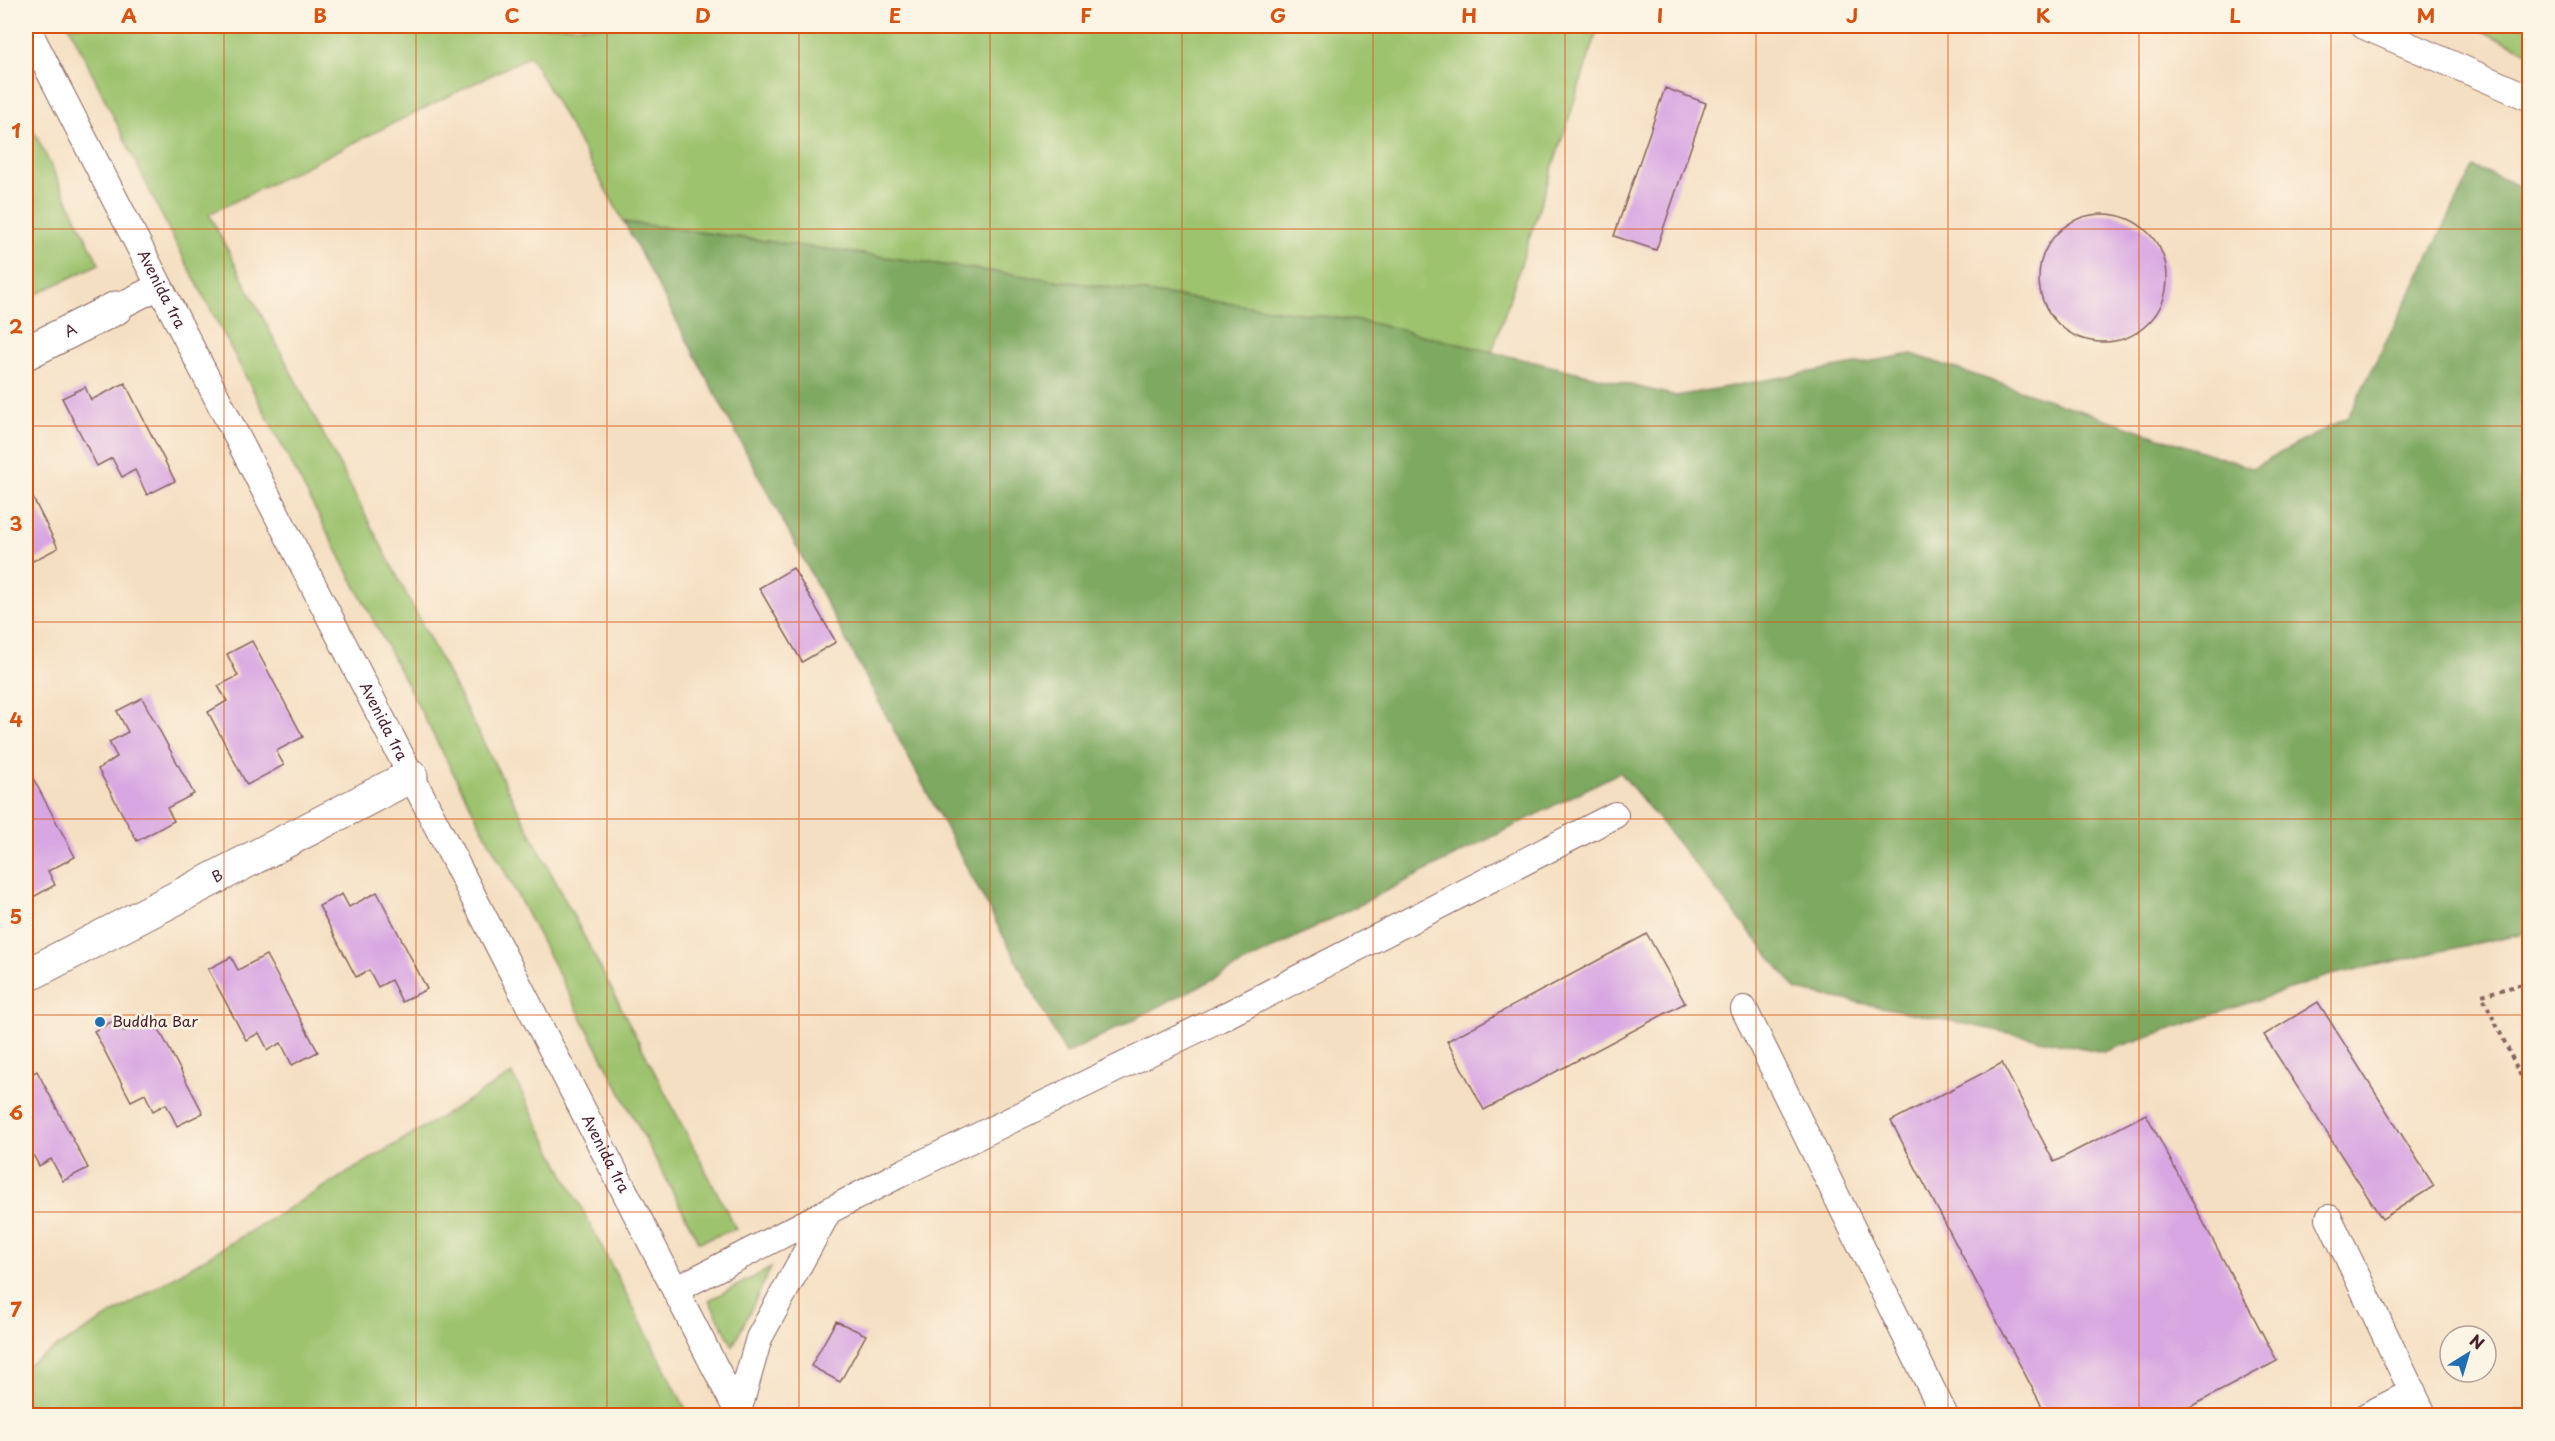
<svg xmlns="http://www.w3.org/2000/svg" width="2555" height="1441" font-family="'Playpen Sans',sans-serif">
<style>
.green{fill:#9dc36e;stroke:#74714c;stroke-width:1.5}
.forest{fill:#7ea961;stroke:#646446;stroke-width:1.5}
.building{fill:#d8a6e2}
.lines{fill:none;stroke-linecap:round;stroke-linejoin:round}
.lane-casing{stroke:#866260;stroke-width:28}
.street-casing{stroke:#866260;stroke-width:35}
.path{stroke:#866260;stroke-width:4;stroke-dasharray:4.5 4.5;stroke-linecap:butt}
.lane{stroke:#fff;stroke-width:26}
.street{stroke:#fff;stroke-width:33}
.grid{fill:none;stroke:#d8530f;stroke-width:1.5;stroke-opacity:0.55}
.poi-dot{fill:#1f6fb2;stroke:#fcf5e5;stroke-width:2}
.labels{text-anchor:middle;stroke-width:5;stroke-linejoin:round;paint-order:stroke}
.street-label{font-size:15px;fill:#4a1f2b;stroke:#fcf5e5}
.poi-label{font-size:15px;fill:#4a1f2b;stroke:#fcf5e5;text-anchor:start}
.neatline{fill:none;stroke:#d8530f;stroke-width:2}
.grid-label{font-size:20px;text-anchor:middle;font-weight:bold;fill:#d8530f}
</style>
<rect width="100%" height="100%" fill="#fcf5e5"/>
<filter id="ink" filterUnits="userSpaceOnUse"><feTurbulence type="fractalNoise" baseFrequency=".0167" numOctaves="2"/><feDisplacementMap in="SourceGraphic" scale="12" xChannelSelector="R" yChannelSelector="G"/><feConvolveMatrix kernelMatrix="1 2 1 2 8 2 1 2 1" color-interpolation-filters="sRGB"/></filter>
<filter id="wash" filterUnits="userSpaceOnUse"><feTurbulence type="fractalNoise" baseFrequency=".008" numOctaves="4" result="noise"/><feDisplacementMap in="SourceGraphic" scale="24" xChannelSelector="R" yChannelSelector="G"/><feGaussianBlur stdDeviation="1.35" result="paint"/><feColorMatrix in="noise" values="0 0 0 0 0 0 0 0 0 0 0 0 0 0 0 0 0 1.4 0 .05"/><feComposite in="paint" operator="in"/></filter>
<g filter="url(#wash)">
<rect width="100%" height="100%" fill="#f5dfc2"/>
<path class="green" d="M69,26h1530l-107,326 -125,-30 -743,-100 -94,-166 -321,158 527,1015 -37,13 -530,-1012z
M2470,26h59v26z
M26,115l73,149 -73,35z
M512,1074l177,341h-663v-49z
M771,1268l-38,78 -24,-46z"/>
<path class="forest" d="M2474,167l55,23v742l-198,43 -228,77 -306,-62 -177,-218 -554,282 -442,-832 743,100 309,74 236,-42 340,114 96,-51z"/>
<g id="blocks">
<path class="building" d="M1665,88l41,15 -50,147 -42,-14z
M2039 278a64 64 0 1 1 128 0a64 64 0 1 1-128 0Z
M125,383l50,98 -28,14 -12,-25 -13,7 -10,-19 -15,8 -35,-68 23,-11 6,13z
M26,484l32,64 -27,14 -5,-11z
M793,568l43,74 -34,20 -43,-74z
M252,641l51,96 -27,14 8,14 -37,20 -39,-73 19,-11 -9,-15 20,-10 -11,-22z
M142,698l52,96 -27,14 7,13 -37,20 -39,-72 19,-12 -8,-15 19,-10 -11,-21z
M26,765l49,92 -27,14 7,14 -29,16z
M377,892l50,97 -25,13 -11,-22 -13,7 -9,-17 -13,7 -37,-71 23,-12 7,13z
M1647,934l38,69 -201,107 -37,-69z
M266,955l52,97 -26,13 -11,-22 -13,7 -9,-17 -13,7 -38,-71 23,-12 7,13z
M2318,1002l116,184 -52,33 -118,-184z
M152,1016l51,97 -26,13 -11,-22 -13,7 -8,-17 -14,7 -37,-70 23,-12 7,12z
M2002,1063l52,99 92,-48 131,247 -104,55h-126l-156,-295z
M37,1071l51,97 -25,13 -12,-22 -12,7 -9,-17 -4,2v-74z
M836,1321l30,14 -26,47 -29,-16z"/>
</g>
</g>
<g filter="url(#ink)">
<use href="#blocks" fill-opacity="0" stroke="#866260" stroke-width="1.5"/>
<g class="lines">
<defs>
<g id="lane">
<path id="s1" d="M26,26l714,1390"/>
<path d="M2364,26l166,72"/>
<path d="M116,308l43,-22"/>
<path d="M1744,1009l201,407"/>
<path d="M2329,1218l95,198"/>
<path d="M675,1290l229,-118 315,-153 396,-204"/>
<path d="M738,1412l21,-74 69,-126"/>
<path d="M2366,1416l47,-24"/>
</g>
<g id="street">
<path id="s2" d="M26,353l90,-45"/>
<path id="s3" d="M26,976l385,-200"/>
</g>
</defs>
<use href="#lane" class="lane-casing"/>
<use href="#street" class="street-casing"/>
<path class="path" d="M2530,982l-48,13 48,100"/>
<use href="#lane" class="lane"/>
<use href="#street" class="street"/>
</g>
</g>
<path class="grid" d="M224,26v1390M416,26v1390M607,26v1390M799,26v1390M990,26v1390M1182,26v1390M1373,26v1390M1565,26v1390M1756,26v1390M1948,26v1390M2139,26v1390M2331,26v1390M26,229h2504M26,426h2504M26,622h2504M26,819h2504M26,1015h2504M26,1212h2504"/>
<circle class="poi-dot" cx="100" cy="1022" r="6"/>
<g class="labels">
<g class="street-label">
<text dy="5" stroke="none"><textPath href="#s1" startOffset="296">Avenida 1ra</textPath></text>
<text dy="5" stroke="none"><textPath href="#s2" startOffset="50">A</textPath></text>
<text dy="5" stroke="none"><textPath href="#s1" startOffset="782">Avenida 1ra</textPath></text>
<text dy="5" stroke="none"><textPath href="#s3" startOffset="216">B</textPath></text>
<text dy="5" stroke="none"><textPath href="#s1" startOffset="1268">Avenida 1ra</textPath></text>
</g>
<g class="poi-label">
<text x="112" y="1027">Buddha Bar</text>
</g>
</g>
<rect width="2555" height="1441" fill="none" stroke="#fcf5e5" stroke-width="66"/>
<g transform="translate(2468 1354) rotate(37)"><circle r="28" fill="#fcf5e5" stroke="#b59f9b" stroke-width="1.5"/>
<path d="M0-4.5L10 22L0 15L-10 22Z" fill="#1f6fb2"/>
<text y="-9" font-size="16" font-weight="bold" text-anchor="middle" fill="#4a1f2b">N</text>
</g>
<rect x="33" y="33" width="2489" height="1375" class="neatline"/>
<g class="grid-label">
<text x="129" y="23">A</text>
<text x="320" y="23">B</text>
<text x="512" y="23">C</text>
<text x="703" y="23">D</text>
<text x="895" y="23">E</text>
<text x="1086" y="23">F</text>
<text x="1278" y="23">G</text>
<text x="1469" y="23">H</text>
<text x="1660" y="23">I</text>
<text x="1852" y="23">J</text>
<text x="2043" y="23">K</text>
<text x="2235" y="23">L</text>
<text x="2426" y="23">M</text>
<text x="16" y="138">1</text>
<text x="16" y="334">2</text>
<text x="16" y="531">3</text>
<text x="16" y="727">4</text>
<text x="16" y="924">5</text>
<text x="16" y="1120">6</text>
<text x="16" y="1317">7</text>
</g>
</svg>
